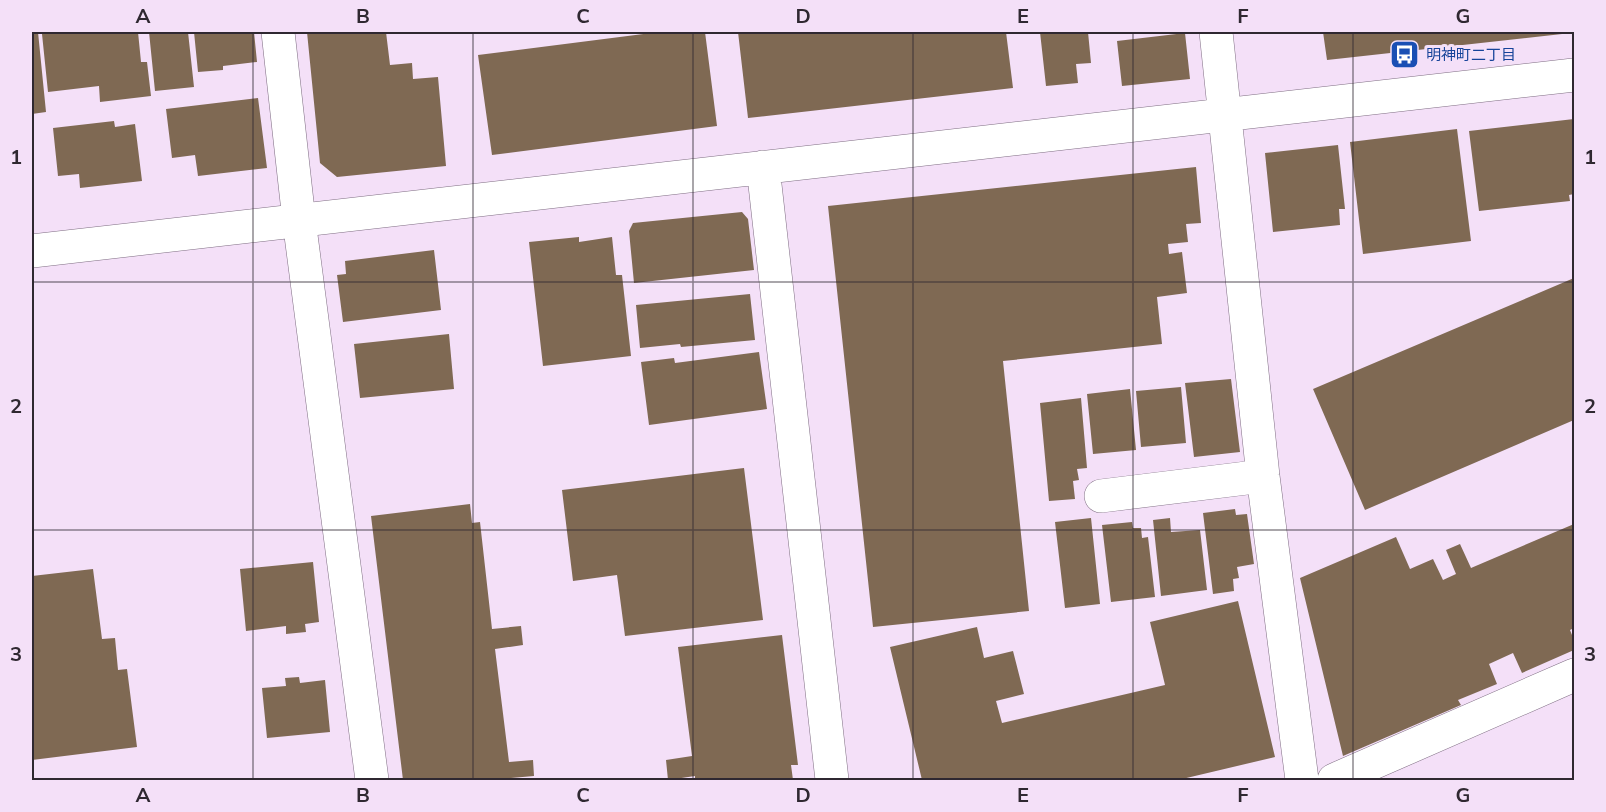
<svg xmlns="http://www.w3.org/2000/svg" width="1606" height="812" font-family="Mulish,'Noto Sans JP',sans-serif">
<style>
.building{fill:#7f6953}
.lines{fill:none;stroke-linecap:round;stroke-linejoin:round}
.minor-casing{stroke:#7f6e83;stroke-width:34}
.minor{stroke:#fff;stroke-width:33}
.grid{fill:none;stroke:#2f2831;stroke-width:1.5;stroke-opacity:0.55}
.labels{text-anchor:middle;stroke-width:6;stroke-linejoin:round;paint-order:stroke}
.transit-label{font-size:15px;fill:#164399;stroke:#f4e0f8;text-anchor:start}
.neatline{fill:none;stroke:#2f2831;stroke-width:2}
.grid-label{font-size:20px;text-anchor:middle;font-weight:bold;fill:#2f2831}
</style>
<rect width="100%" height="100%" fill="#f4e0f8"/>
<path class="building" d="M32,32h6l8,80 -14,2z
M65,32h73l3,30h6l4,34 -51,6 -1,-16 -51,6 -6,-58z
M149,32h39l6,55 -39,4z
M194,32h60l3,30 -34,4v4l-25,2z
M307,32h79l4,33 22,-2 1,16 25,-2 8,89 -109,11 -17,-14z
M659,32h46l12,94 -225,29 -14,-100z
M738,32h268l7,56 -265,30z
M1040,32h48l3,31 -15,1 2,19 -32,3z
M1323,32h248v1l-244,27z
M1185,33l5,46 -68,7 -5,-45z
M258,98l9,70 -69,8 -3,-21 -23,3 -6,-49z
M1574,119v75l-5,1 1,6 -91,10 -10,-80z
M114,121l1,6 20,-3 7,57 -62,7 -1,-14 -21,2 -5,-48z
M1457,129l14,112 -108,13 -13,-112z
M1338,145l7,64h-6l1,16 -67,7 -8,-79z
M1196,167l5,56 -15,1 2,18 -20,2 1,10 13,-2 5,41 -30,4 5,47 -159,17 26,250 -156,16 -45,-421z
M742,212l6,7 6,51 -120,13 -5,-52 4,-8z
M579,237v5l33,-5 4,38h6l9,81 -88,10 -14,-124z
M434,250l7,60 -98,12 -6,-47 9,-1 -1,-13z
M1574,278v142l-209,90 -52,-121z
M750,294l5,46 -74,7 -1,-3 -40,4 -4,-43z
M449,334l5,55 -94,9 -6,-54z
M759,352l8,57 -118,16 -8,-63 33,-4 1,5z
M1231,379l9,73 -46,5 -9,-74z
M1181,387l5,56 -45,4 -5,-56z
M1130,389l6,61 -43,4 -6,-60z
M1081,398l6,70 -10,1 2,11 -6,1 2,18 -26,2 -9,-98z
M744,468l19,152 -138,16 -8,-61 -44,6 -11,-91z
M470,504l2,19 8,-1 12,107 29,-3 2,19 -28,4 14,113 24,-2 1,16 -23,2v2h-108l-32,-264z
M1235,509l1,6 11,-1 7,50 -17,3 2,11 -6,1 1,12 -21,3 -10,-81z
M1091,518l9,86 -35,4 -10,-86z
M1170,518l1,14 29,-2 7,60 -46,6 -8,-76z
M1132,522l1,6h8l1,10 6,-1 7,60 -44,5 -9,-77z
M1574,524v104l-4,2 4,10v10l-52,23 -9,-20 -24,11 8,20 -39,16 3,5 -118,51 -43,-178 96,-41 14,32 23,-10 10,21 13,-6 -10,-24 14,-6 11,24z
M313,562l6,60 -14,2 1,8 -20,2v-8l-40,5 -6,-62z
M93,569l9,70 13,-1 3,32 9,-1 10,78 -105,13v-184z
M1238,601l37,156 -97,23h-256l-32,-133 87,-20 7,31 29,-7 11,43 -28,7 6,22 163,-38 -15,-63z
M782,635l16,130h-7l2,15h-98v-4l-27,4 -2,-20 26,-4 -14,-109z
M299,677l1,6 25,-3 5,52 -63,6 -5,-50 24,-2 -1,-8z"/>
<g class="lines">
<defs>
<path id="minor" d="M278,32l21,188 73,560
M1216,32l47,444 39,304
M763,167l69,613
M32,251l1542,-176
M1101,496l162,-20
M1334,780l240,-105"/>
</defs>
<use href="#minor" class="minor-casing"/>
<use href="#minor" class="minor"/>
</g>
<path class="grid" d="M253,32v748M473,32v748M693,32v748M913,32v748M1133,32v748M1353,32v748M32,282h1542M32,530h1542"/>
<defs>
<symbol id="bus-square" viewBox="-11 -11 22 22"><rect x="-9" y="-9" width="18" height="18" rx="4" fill="#1a4fb4" stroke="#f4e0f8"/><path d="M-5-6H5V4H4V6H2V4H-2V6H-4V4H-5ZM-3.5-4V0h7V-4ZM-3.5 1.2v1.5H-2V1.2ZM2 1.2v1.5H3.5V1.2Z" fill="#fff"/></symbol>
</defs>
<g fill-rule="evenodd">
<use href="#bus-square" x="1388" y="38" width="33" height="33"/>
</g>
<g class="labels">
<g class="transit-label">
<text x="1426" y="60">明神町二丁目</text>
</g>
</g>
<rect width="1606" height="812" fill="none" stroke="#f4e0f8" stroke-width="66"/>
<rect x="33" y="33" width="1540" height="746" class="neatline"/>
<g class="grid-label">
<text x="143" y="23">A</text>
<text x="363" y="23">B</text>
<text x="583" y="23">C</text>
<text x="803" y="23">D</text>
<text x="1023" y="23">E</text>
<text x="1243" y="23">F</text>
<text x="1463" y="23">G</text>
<text x="16" y="164">1</text>
<text x="1590" y="164">1</text>
<text x="16" y="413">2</text>
<text x="1590" y="413">2</text>
<text x="16" y="661">3</text>
<text x="1590" y="661">3</text>
<text x="143" y="802">A</text>
<text x="363" y="802">B</text>
<text x="583" y="802">C</text>
<text x="803" y="802">D</text>
<text x="1023" y="802">E</text>
<text x="1243" y="802">F</text>
<text x="1463" y="802">G</text>
</g>
</svg>
